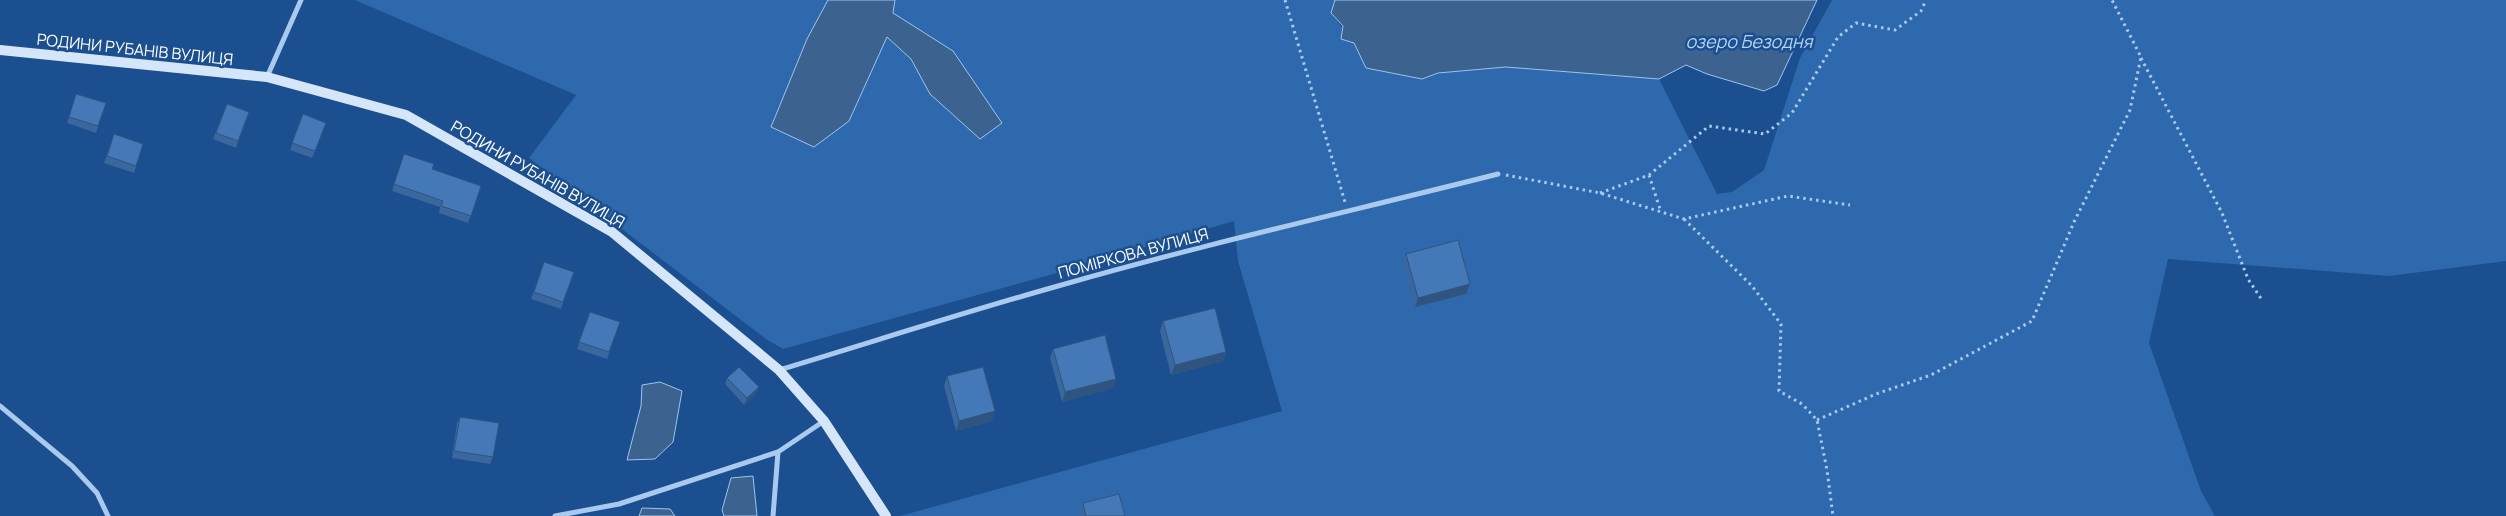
<svg xmlns="http://www.w3.org/2000/svg" width="2506" height="516" font-family="Manrope,sans-serif">
<style>
.green{fill:#2e69ad}
.water{fill:#3c6290;stroke:#9cc4f0}
.lines{fill:none;stroke-linecap:round;stroke-linejoin:round}
.path{stroke:#a9c9ee;stroke-width:3;stroke-dasharray:2.5 4;stroke-linecap:butt}
.street{stroke:#a9c9ee;stroke-width:5}
.secondary{stroke:#d6e6fa;stroke-width:10}
.wall{fill:#3a679d}
.shaded-wall{fill:#305480}
.building{fill:#4478b7;stroke:#305480}
.labels{text-anchor:middle;stroke-width:5;stroke-linejoin:round;paint-order:stroke}
.street-label{font-size:16px;fill:#fff;stroke:#1b4f8f}
.water-label{font-size:18px;font-style:italic;fill:#b5d3f5;stroke:#1b4f8f}
</style>
<rect width="100%" height="100%" fill="#1b4f8f"/>
<path class="green" d="M355,0h980l-4,13 23,30 12,25 56,11 16,-6 68,-6 153,12 58,115 15,-2 32,-22 36,-112 32,-58h674v261l-117,15 -221,-17 -19,84 52,148 14,25h-1315l382,-105 -44,-150 -4,-40 -177,52 -274,76 -17,-10 -237,-181 47,-63z"/>
<path class="water" d="M828,0h67l-2,13 60,38 49,72 -22,16 -50,-45 -19,-35 -24,-22 -38,84 -35,26 -43,-20 36,-88z
M1335,0h482l-40,85 -13,6 -57,-17 -21,-9 -27,14 -153,-12 -68,6 -16,6 -56,-11 -12,-25 -13,-4 2,-13 -12,-13z
M660,382l22,9 -9,51 -18,17 -28,1 14,-54 1,-21z
M753,476l4,40h-33l-2,-6 9,-32z
M642,508l28,1 5,7h-36z"/>
<g class="lines">
<path class="path" d="M1285,0l60,202
M2141,58l81,155 26,66 14,21
M1506,175l94,18 84,26 104,-23 62,9
M1649,175l12,37
M1600,193l49,-18 60,-49 56,8 27,-21 46,-76 18,-14 39,7 26,-19 5,-11
M1684,219l68,67 29,38 -2,67 23,13 15,16 10,50 6,46
M1817,420l59,-26 55,-19 101,-54 42,-99 56,-112 11,-53 -29,-57"/>
<path class="street" d="M267,77l34,-77
M779,370c93,-28 186,-58 279,-84 146,-42 294,-75 440,-112
M0,406l72,60 25,27 11,23
M555,516l64,-12 159,-52 46,-31
M773,516l5,-64"/>
<path class="secondary" d="M0,50l267,27 139,38 206,117 167,138 45,51 62,95"/>
</g>
<path class="wall" d="M76,94l30,9 -10,30 -29,-10z
M227,104l22,8 -13,36 -23,-9z
M303,114l23,9 -14,35 -22,-8z
M114,134l29,10 -9,29 -30,-10z
M404,154l28,15 49,17 -13,37 -29,-10 1,-6 -48,-16z
M1406,254l60,40 -51,13 -12,-43z
M544,262l30,10 -13,37 -30,-10z
M590,312l30,10 -13,37 -30,-10z
M1163,321l63,31 -3,9 -52,14 -11,-44z
M1053,349l60,39 -51,14 -12,-44z
M947,376l45,45 -36,10 -12,-45z
M727,378l32,9 -3,7 -12,11 -19,-21z
M460,417l33,40 -3,7 -38,-6 5,-35z
M1083,503l42,13h-45l-1,-3z"/>
<path class="shaded-wall" d="M1470,284l-4,10 -51,13 3,-9z
M1226,352l-3,9 -52,14 4,-10z
M1116,379l-3,9 -51,14 3,-10z
M759,387l-3,7 -12,11 3,-7z
M995,411l-3,10 -36,10 3,-10z"/>
<path class="building" d="M76,94l30,9 -8,23 -29,-9z
M227,104l22,8 -11,29 -22,-8z
M303,114l23,9 -11,28 -23,-8z
M114,134l29,10 -7,22 -29,-10z
M404,154l30,10 -2,5 49,17 -10,30 -30,-10 2,-5 -49,-17z
M1458,240l12,44 -52,14 -12,-44z
M544,262l30,10 -11,30 -29,-10z
M1215,308l11,44 -51,13 -12,-44z
M590,312l30,10 -11,30 -30,-10z
M1105,335l11,44 -51,13 -12,-43z
M739,367l20,20 -12,11 -20,-20z
M983,367l12,44 -36,10 -12,-45z
M460,417l39,6 -6,34 -39,-6z
M1119,494l6,22h-39l-3,-13z"/>
<g class="labels">
<g class="street-label">
<text transform="translate(135 49) rotate(6)" y="6">РОДИНИ РУБАНІВ ВУЛИЦЯ</text>
<text transform="translate(538 174) rotate(30)" y="6">РОДИНИ РУБАНІВ ВУЛИЦЯ</text>
<text transform="translate(1133 253) rotate(-15)" y="6">ПОМІРКОВА ВУЛИЦЯ</text>
</g>
<g class="water-label">
<text x="1749" y="48">озеро Безодня</text>
</g>
</g>
</svg>
